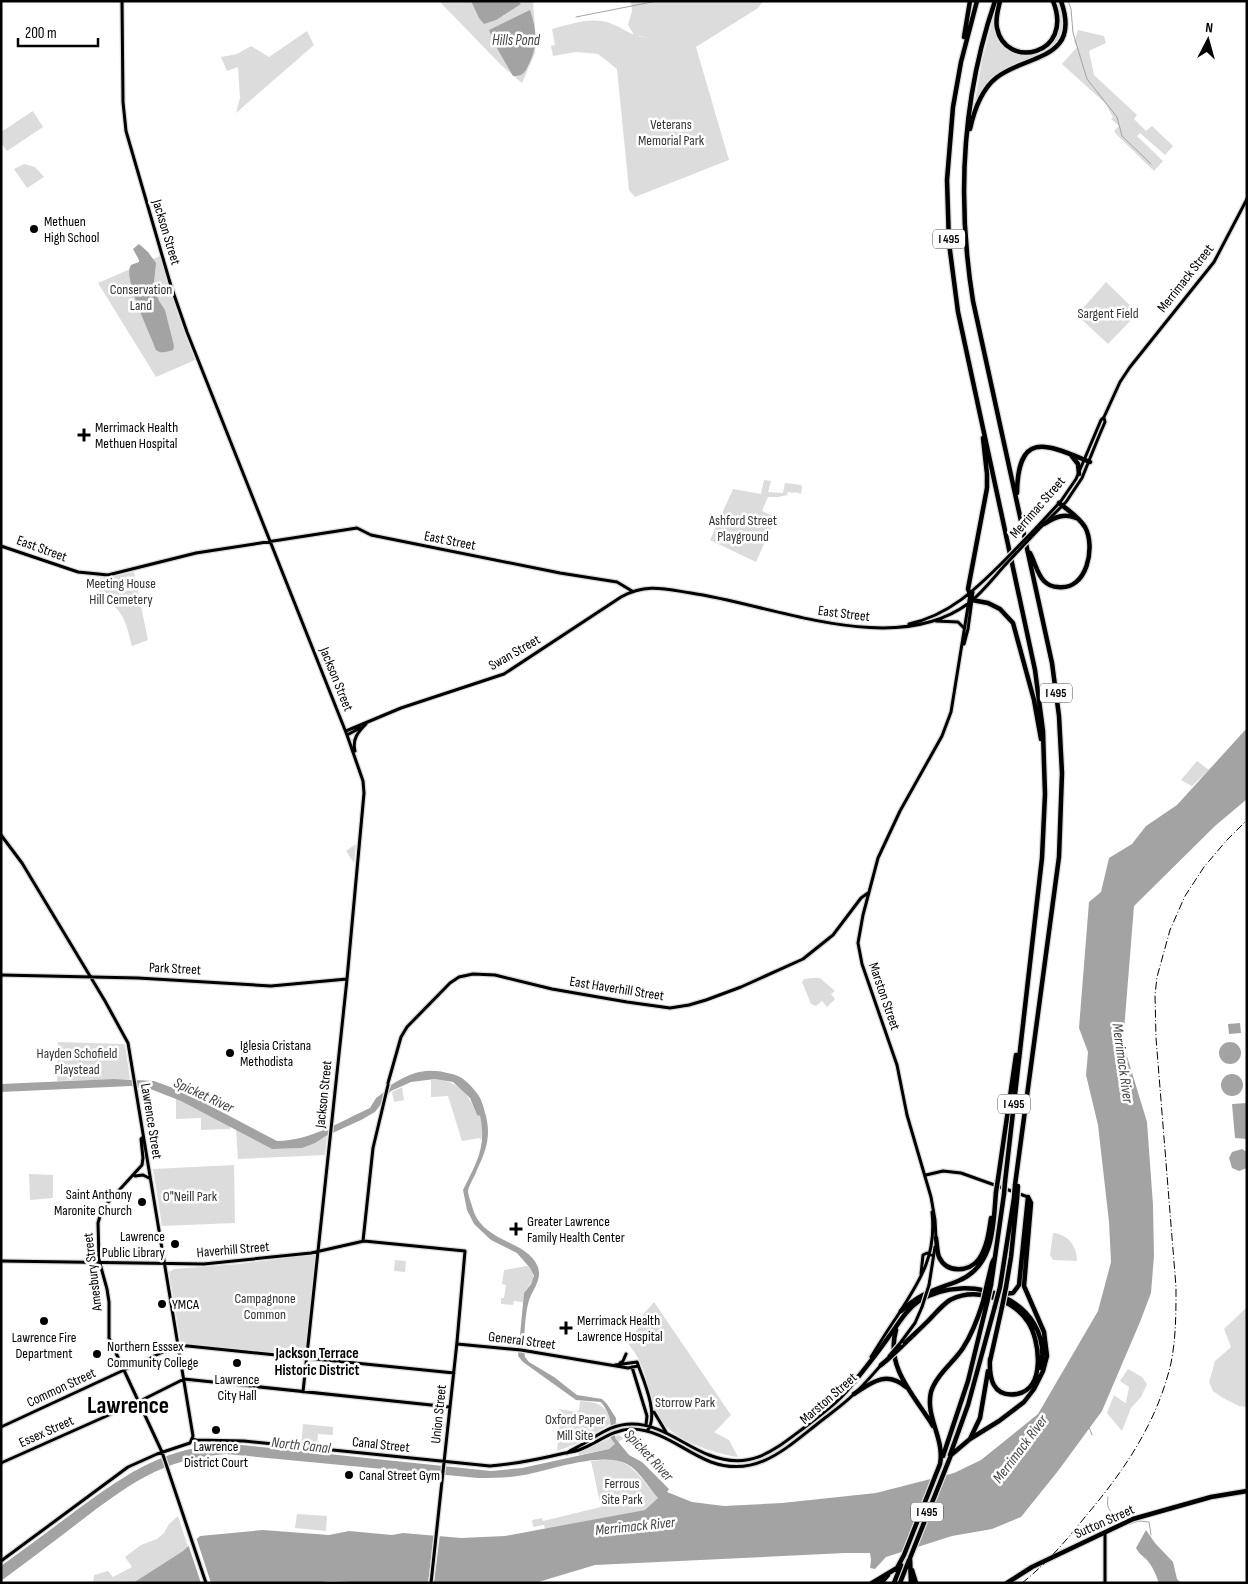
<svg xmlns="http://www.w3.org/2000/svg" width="1248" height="1584" font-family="'Sofia Sans Condensed',sans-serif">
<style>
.green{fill:#dcdcdc}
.water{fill:#a3a3a3}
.pier{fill:#fff}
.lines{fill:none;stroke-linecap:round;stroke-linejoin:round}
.stream{stroke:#a3a3a3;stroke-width:1}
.major-casing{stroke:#dbdbdb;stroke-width:5.5}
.highway-casing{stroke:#dbdbdb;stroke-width:7}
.major{stroke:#000;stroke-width:3}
.highway{stroke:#000;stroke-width:4.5}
.rail{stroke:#000;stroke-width:1;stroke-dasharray:8 2.5 1 2.5;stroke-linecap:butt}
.major-bridge-casing{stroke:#dbdbdb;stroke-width:5.5;stroke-linecap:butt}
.highway-bridge-casing{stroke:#dbdbdb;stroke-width:7;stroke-linecap:butt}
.major-bridge{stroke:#000;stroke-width:3}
.highway-bridge{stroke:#000;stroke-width:4.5}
.poi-dot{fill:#000;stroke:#fff;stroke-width:2}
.labels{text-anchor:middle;stroke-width:5;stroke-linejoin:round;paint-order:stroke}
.shield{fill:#fff;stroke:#4c4c4c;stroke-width:1}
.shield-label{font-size:12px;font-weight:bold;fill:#000}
.park-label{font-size:14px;fill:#333;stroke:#fff}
.poi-label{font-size:14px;fill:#000;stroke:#fff;text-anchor:start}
.street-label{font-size:14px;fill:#000;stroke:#fff}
.water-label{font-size:15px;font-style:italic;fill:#444;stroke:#fff}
.neighbourhood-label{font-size:15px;font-weight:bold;fill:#000;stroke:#fff}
.town-label{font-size:24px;font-weight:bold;fill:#000;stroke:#fff}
</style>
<rect width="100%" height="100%" fill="#fff"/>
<path class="green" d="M439,1h94l3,41 -1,11 -13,30 -21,-18z
M631,1h132l-5,7 -62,39 33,113 -94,37 -6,-7 -12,-121 -19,-15 -22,-2 -23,4 -2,-10 4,-1 -3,-16c20,-5 40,-13 60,-5 15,6 18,12 37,14l-15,-3 -6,-10 4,-14z
M1055,1h5c7,23 2,45 -22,55 -12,6 -24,8 -36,15 -14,9 -21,22 -28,36l8,-46 14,-54c5,29 -8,23 21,45l25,-2c16,-20 20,-22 13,-49z
M1078,30l26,6 2,7 -17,8 5,24 43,40 -3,4 12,12 6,-5 21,20 -8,9 -25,-22 -3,3 26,25 -9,10 -38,-37 -2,-3 5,-5 -8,-7 2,-2 -8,-14 -43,-39 15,-17 -3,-5z
M307,31l7,14 -78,68 4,-15 -2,-31 -11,4 -6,-14 16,-3 14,-8 18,11z
M33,111l10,16 -36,24 -6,-8v-11z
M24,164l11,3 9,10 -17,11 -13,-19z
M160,256l18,59 17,45 -39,17 -58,-94z
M1106,282l32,31 -30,31 -31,-29z
M764,480l7,1 -3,11 15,1 2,-10 16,2 1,2 -1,7 -6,-2 -1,1 -7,-1 1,3 -10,2h-10l-6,14 14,6 -20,45 -46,-22 23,-51 28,5z
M134,572l14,68 -16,6c-3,-10 -5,-22 -10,-30 -9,-18 -27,-12 -22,-38z
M1197,761l12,9 -17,16 -11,-6z
M356,844l-2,19 -8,-12z
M812,978h8l15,13 -4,3 4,5 -8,8 -5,-6 -6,5 -5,-2 -9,-22 2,-3z
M58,1042l65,2 2,1 5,34 -73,2z
M435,1079c23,2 34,15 42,36l3,1 3,14 -2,10 -2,-2 -17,3 -14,-45 -17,1v-17z
M402,1087l2,13 -10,2 -2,-10z
M176,1098l54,28v3l-29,1v-12l-25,1z
M236,1129l36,20 30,-1 25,-12 -2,19 -87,4z
M234,1165l1,58 -73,3 -9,-57z
M29,1174l24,1v23l-23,2z
M1053,1233c15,1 24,13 24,28l-24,-1 -3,-5z
M317,1254l-12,102 -124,-12 -12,-72 5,-3 65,-5z
M395,1260l11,1 -1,11 -11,-1z
M527,1266l3,2 4,10 -10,15 -1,9 -9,-1 -1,4 -12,-1v-6h3l2,-13 -4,-1 2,-14z
M654,1302l77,113c-7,6 -10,12 -17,17l15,8 9,17c-26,-4 -70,-18 -82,-44 -6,-13 -7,-28 -12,-41 -3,-11 -10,-21 -17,-30l14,-17v-8z
M1247,1307v100l-8,-1 -16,-8 -10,-7 -4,-9 6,-21 16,-14 -7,-18z
M1128,1369l14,8 5,7 -6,13 -10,11 -9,23 -15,-18 7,-18 11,8 1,-1 3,-15 -9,-6z
M580,1401c17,1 29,4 30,23l-31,19 -22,8 4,-40 -2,-2 18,3 2,-2z
M303,1424l30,3v8l-15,-1 -1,14 -16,-2z
M619,1435l5,3 -15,11 -30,6 -1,-3c14,-5 27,-12 41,-17z
M611,1459c23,3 33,24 47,39l-12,12 -101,19 -1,-4 -11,2 -1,-7 10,-2 1,3 58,-14 -10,-46z
M297,1514l30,2 -1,15 -31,-3z
M178,1516l10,31 -5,4 -50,32h-40l1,-8 14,-4 5,6 19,-10 -7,-10 16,-12 16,-6 7,-6 5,-9z"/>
<path class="water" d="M471,1h46l4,3 -25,16 -12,4 -5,-6z
M530,10c7,20 8,37 -2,56 -4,8 -6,10 -15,10l-19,-33 -5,-13z
M139,244l9,8 8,11 -2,19 2,11 3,8 6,9 9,36 -1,4c-6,2 -12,4 -17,0 -6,-17 -34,-73 -25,-85l8,-3v-2l-6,-11z
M1247,728v71l-32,27 -81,80 -11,137 24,79 6,83 1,51 -3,37 -11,29 -38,89 -44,60 -37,46 -29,12 -40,7 -66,21 -11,12 -5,-1 1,-8 -1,-7h-25l-250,12 -60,18h-159l-46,-2 -18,2h-179l50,-32 17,-15 63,-6 66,5 20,-4 43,4 11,-2 58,5 44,-2 140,-26 13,-12c-10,-11 -18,-27 -31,-34 -24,-13 -76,6 -103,11 -15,3 -30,3 -46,3l-252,-24c-65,5 -98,31 -148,69 -25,19 -51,39 -77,58v-15c26,-19 52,-38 77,-57 54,-39 94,-67 164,-64l249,26 31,-3 87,-19 6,-5 -5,-7c2,-15 0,-23 -9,-35l-25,-2 -53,-38 -5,-6 6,-63 7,-9 3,-8 -4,-8 -13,-15 -26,-13 -17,-16 -7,-14 -4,-20c13,-27 24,-43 17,-74l-3,-1 -7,-17 -17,-16 -18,-3 -24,3 -20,9 -16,21 -14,8 -35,16 -11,7 -13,5 -30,1 -91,-48 -28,-11 -22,-4 -130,6v-8l113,-5 40,2 30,11 93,49c33,0 64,-20 93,-33l6,-10 15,-11v-2c21,-14 37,-18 61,-11 10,2 17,9 24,18 6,7 7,14 10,24 5,21 0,35 -9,54 -2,6 -8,15 -9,21 0,4 3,11 4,15 9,37 53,33 65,59 7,15 -6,25 -9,39 -3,13 -5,39 -3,53l4,5 25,15 23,18 25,4 5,5 9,14 -1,20 14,17 13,7 27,27 -2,3 25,10 32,4 58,-3 94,-10 78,-20 27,-13 57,-46 60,-103 13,-49 -2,-40 -11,-97 -12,-50 2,-23 -9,-24 10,-126 12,-10 8,-34 23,-14 14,-18 31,-21z
M1240,1023l1,10 -12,1 -1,-10z
M1219 1053a11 11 0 1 1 22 0a11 11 0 1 1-22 0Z
M1221 1085a11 11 0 1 1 22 0a11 11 0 1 1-22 0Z
M1247,1103v36l-12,-1 -3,-34z
M1242,1149l5,3v16l-8,3 -7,-3 -3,-10 3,-6z
M1146,1530l9,13 18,19 4,17 4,4h-22c-3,-8 -6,-16 -12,-23 -4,-4 -8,-6 -11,-12z"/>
<path class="pier" d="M434,1533l6,1 -6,49h-6z
M196,1537l15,46h-10l-13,-39z"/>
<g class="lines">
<path class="stream" d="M1068,1l3,8 2,24 14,46 30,38 5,19 29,28
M576,17l81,-16
M1089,1427l3,8
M1108,1497c-2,14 2,13 13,22
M1130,1524l9,-3 10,1 2,13"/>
<defs>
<path id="major" d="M122,1l1,101 3,29 45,155 16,46 160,403 16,46 1,12 -17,186 -44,413
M1036,528l25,-27 15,-22 25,-59 3,-3 16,-35 10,-15 84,-105 33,-63
M1038,530l28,-28 16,-24 17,-42 6,-14 -1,-4
M1,546l77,26 30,3 88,-22 161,-25 14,7 189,38 57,9 15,9
M936,621l22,1 6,6
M909,624c40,-9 66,-34 94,-62
M964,644l4,-15 5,-37
M346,731l55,-23 103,-34 117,-77c25,-14 44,-8 70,-4 83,12 203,66 278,10 14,-11 25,-26 37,-39
M347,735l13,-7
M355,751c-3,-12 3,-19 11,-27
M1,835l21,28 83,138 23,42 65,393 -3,7 -33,11 -29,13 -127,94
M1,975l137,3 133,8 76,-7
M388,1083l13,-46 6,-10 43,-44 9,-6 14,-3 22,1 57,14 75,13 43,6 19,-3 17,-5 35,-13 62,-28 30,-24 28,-37 7,-5
M143,1137l-2,2 2,19 -1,7 -40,44 -4,14 1,37 8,29 2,13v36l53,114 44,131
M926,1175l17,-4 18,2 67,24
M135,1176l8,-1 6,3
M936,1238l-1,-18 -4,-23 -24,-82 -10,-50 -35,-101 -4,-21 5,-28 15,-57 22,-47 42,-75 9,-24 19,-118
M363,1241l10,-93 15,-63
M1,1261l203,3 107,-11 53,-12 101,10 -8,91 -26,241
M921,1274l2,-19 4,-2 4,2
M929,1285l6,-38
M901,1342l14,-19 7,-16
M457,1344l64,6 107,18 10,-2
M871,1357c8,-13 16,-26 25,-39 23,-36 41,-61 36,-106
M620,1363l3,-2 3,-7
M615,1365l22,-3c6,17 23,54 10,69
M632,1367l15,49 -1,9
M654,1412l12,20
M1,1427l177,-82 276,28
M193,1439l3,1 48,1 246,25c26,-2 50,-7 75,-13 5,-1 9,-1 14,-3 19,-7 32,-20 52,-21 30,0 54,23 80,33 44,16 73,-12 105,-37 12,-10 26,-19 38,-31 10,-9 19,-20 28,-30
M567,1453c5,-4 11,-6 16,-9 17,-10 29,-20 49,-20 29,0 51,21 77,31 42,16 64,-4 96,-28 18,-14 37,-27 50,-46
M1,1463l137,-61 46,-23 266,28
M1105,1583v-51"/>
<path id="highway" d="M977,1l-16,61 -8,45 -6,73 2,63 9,69 77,358 8,61 1,33 1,30 -3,64 -37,324
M995,1c-33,97 -38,200 -22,300l79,362 7,53 3,57 -3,84 -44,328
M1000,1c-2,9 -5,18 -3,27 8,42 78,28 56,-27
M964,37l6,-36
M970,129c4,-18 11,-39 26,-51 30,-24 86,-17 65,-77
M1071,455l7,9 1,10
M1017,493c1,-63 29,-49 73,-31
M1044,524c11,-7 20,-11 32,-6
M1030,553c5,9 7,21 14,28 4,4 9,6 14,6 29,4 38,-40 27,-60 -6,-10 -17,-17 -26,-24
M970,594l-2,-5 19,-101v-14l-4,-36
M972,600l16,3 12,6 13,14 21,77 7,39
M998,1179l18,-124
M936,1238c1,6 1,14 3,19 8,17 30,15 40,2 8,-12 10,-27 12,-41
M987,1284l5,-21 2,-4
M991,1285l13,-91
M1000,1287l14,-89
M1006,1287l5,-30 6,-58
M1002,1294l11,-1 6,-8 9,-88
M901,1311c21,-19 32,-20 57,-30 37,-15 35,-56 38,-89
M896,1330c-11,38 19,66 37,96
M901,1347c9,-9 18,-17 27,-26 7,-7 14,-16 22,-21 12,-6 25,-7 37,-4 16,3 32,12 41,26 12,18 18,67 -11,72 -25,4 -28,-17 -27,-35
M990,1361l12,-54
M881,1365l6,-5
M855,1381c12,-15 24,-30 35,-46 9,-12 16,-25 29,-34 50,-32 135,-1 122,67
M854,1394c17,-11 32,-24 52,-7
M970,1439l10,-21 8,-47
M950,1455l18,-50 27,-99
M943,1456l25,-75 19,-78
M912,1570l4,13
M872,1583l25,-15 7,-13 36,-91c5,-25 -15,-47 -9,-72 5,-17 23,-30 32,-44 9,-14 15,-30 20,-46
M881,1583l7,-8
M894,1583l7,-18
M900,1583l9,-23
M911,1583l-1,-25 41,-103 19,-16 29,-18 25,-19 10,-13 9,-18 4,-15 -3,-24 -20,-46 7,-83 -3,-6
M1007,1583l25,-16 101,-48 78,-22 36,-6"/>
</defs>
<use href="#major" class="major-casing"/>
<use href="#highway" class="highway-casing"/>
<use href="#major" class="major"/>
<use href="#highway" class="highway"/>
<path class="rail" d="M1022,1583c24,-19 44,-42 63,-66 39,-46 72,-94 86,-154 5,-25 5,-50 5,-76l-20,-249 -1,-43 2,-18 13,-47 15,-34 19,-29 22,-26 21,-21"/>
<defs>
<path id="major-bridge" d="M1003,562l33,-34
M1006,564l32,-34
M922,1307l7,-22
M889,1356l12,-14"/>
<path id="highway-bridge" d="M996,1192l2,-13
M1004,1194l1,-12
M1014,1198l1,-13
M1017,1199l1,-13
M983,1302l4,-18
M987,1303l4,-18
M995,1306l5,-19
M1002,1307l4,-20
M887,1360l14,-13"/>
</defs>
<use href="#major-bridge" class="major-bridge-casing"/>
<use href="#highway-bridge" class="highway-bridge-casing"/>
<use href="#major-bridge" class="major-bridge"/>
<use href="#highway-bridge" class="highway-bridge"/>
</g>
<g class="poi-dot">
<circle cx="34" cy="229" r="5"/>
<path d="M81.5 427.5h5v5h5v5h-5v5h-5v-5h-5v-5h5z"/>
<circle cx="230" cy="1053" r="5"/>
<circle cx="142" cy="1202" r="5"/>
<path d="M513.5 1221.5h5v5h5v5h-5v5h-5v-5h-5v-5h5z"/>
<circle cx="175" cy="1244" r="5"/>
<circle cx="162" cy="1304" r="5"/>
<circle cx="44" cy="1321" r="5"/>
<path d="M563.5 1320.5h5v5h5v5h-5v5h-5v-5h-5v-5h5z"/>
<circle cx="97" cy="1354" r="5"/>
<circle cx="237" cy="1363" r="5"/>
<circle cx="216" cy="1430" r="5"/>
<circle cx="349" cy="1475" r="5"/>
</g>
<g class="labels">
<g class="shield">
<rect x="933" y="229.5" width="32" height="19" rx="4"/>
<rect x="1040" y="683.5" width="32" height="19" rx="4"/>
<rect x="998" y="1094.5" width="32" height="19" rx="4"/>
<rect x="911" y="1502.5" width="32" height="19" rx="4"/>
</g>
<g class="shield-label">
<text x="949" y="243">I 495</text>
<text x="1056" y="697">I 495</text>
<text x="1014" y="1108">I 495</text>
<text x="927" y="1516">I 495</text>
</g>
<g class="park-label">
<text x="671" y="129">Veterans<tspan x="671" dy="16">Memorial Park</tspan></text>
<text x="141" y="294">Conservation<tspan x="141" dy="16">Land</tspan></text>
<text x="1108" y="318">Sargent Field</text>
<text x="743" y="525">Ashford Street<tspan x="743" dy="16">Playground</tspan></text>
<text x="121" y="588">Meeting House<tspan x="121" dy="16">Hill Cemetery</tspan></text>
<text x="77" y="1058">Hayden Schofield<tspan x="77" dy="16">Playstead</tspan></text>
<text x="190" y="1201">O"Neill Park</text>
<text x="265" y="1303">Campagnone<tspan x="265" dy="16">Common</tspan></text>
<text x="685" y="1407">Storrow Park</text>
<text x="575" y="1424">Oxford Paper<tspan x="575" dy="16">Mill Site</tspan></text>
<text x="622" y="1488">Ferrous<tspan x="622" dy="16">Site Park</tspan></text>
</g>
<g class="poi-label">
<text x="44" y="226">Methuen<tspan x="44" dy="16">High School</tspan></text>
<text x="95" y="432">Merrimack Health<tspan x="95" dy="16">Methuen Hospital</tspan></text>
<text x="240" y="1050">Iglesia Cristana<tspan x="240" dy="16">Methodista</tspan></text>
<text x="132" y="1199" text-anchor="end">Saint Anthony<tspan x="132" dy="16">Maronite Church</tspan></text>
<text x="527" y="1226">Greater Lawrence<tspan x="527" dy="16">Family Health Center</tspan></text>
<text x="165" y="1241" text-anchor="end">Lawrence<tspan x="165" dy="16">Public Library</tspan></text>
<text x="172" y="1309">YMCA</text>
<text x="577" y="1325">Merrimack Health<tspan x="577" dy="16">Lawrence Hospital</tspan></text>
<text x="44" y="1342" text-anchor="middle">Lawrence Fire<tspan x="44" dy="16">Department</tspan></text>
<text x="107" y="1351">Northern Esssex<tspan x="107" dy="16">Community College</tspan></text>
<text x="237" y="1384" text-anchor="middle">Lawrence<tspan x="237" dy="16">City Hall</tspan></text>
<text x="216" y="1451" text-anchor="middle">Lawrence<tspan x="216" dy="16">District Court</tspan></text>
<text x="359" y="1480">Canal Street Gym</text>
</g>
<g class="street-label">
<text transform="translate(167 232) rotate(73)" y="5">Jackson Street</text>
<text transform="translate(1185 278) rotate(-52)" y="5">Merrimack Street</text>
<text transform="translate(1037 507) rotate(-49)" y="5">Merrimac Street</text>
<text transform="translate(450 540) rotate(11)" y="5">East Street</text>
<text transform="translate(42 548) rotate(20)" y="5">East Street</text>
<text transform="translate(844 613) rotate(7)" y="5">East Street</text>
<text transform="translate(514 652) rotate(-30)" y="5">Swan Street</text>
<text transform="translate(337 679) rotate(68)" y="5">Jackson Street</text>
<text transform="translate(175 968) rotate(3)" y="5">Park Street</text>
<text transform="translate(617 988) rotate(9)" y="5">East Haverhill Street</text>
<text transform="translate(885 996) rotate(71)" y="5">Marston Street</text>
<text transform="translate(323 1094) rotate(-84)" y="5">Jackson Street</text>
<text transform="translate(152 1121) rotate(81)" y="5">Lawrence Street</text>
<text transform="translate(233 1249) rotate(-5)" y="5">Haverhill Street</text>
<text transform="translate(92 1272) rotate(-97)" y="5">Amesbury Street</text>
<text transform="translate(522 1340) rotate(7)" y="5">General Street</text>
<text transform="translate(61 1387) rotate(-25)" y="5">Common Street</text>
<text transform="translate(828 1398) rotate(-41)" y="5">Marston Street</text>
<text transform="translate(438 1414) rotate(-84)" y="5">Union Street</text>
<text transform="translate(46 1431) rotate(-24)" y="5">Essex Street</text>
<text transform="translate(381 1444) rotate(6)" y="5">Canal Street</text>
<text transform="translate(1104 1521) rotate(-24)" y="5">Sutton Street</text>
</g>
<g class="water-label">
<text x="516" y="45">Hills Pond</text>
<text transform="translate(1123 1063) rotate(82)" y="5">Merrimack River</text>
<text transform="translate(204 1095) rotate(25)" y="5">Spicket River</text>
<text transform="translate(301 1445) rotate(6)" y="5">North Canal</text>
<text transform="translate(1020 1449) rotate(-53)" y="5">Merrimack River</text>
<text transform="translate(649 1455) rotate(47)" y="5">Spicket River</text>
<text transform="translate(635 1526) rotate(-6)" y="5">Merrimack River</text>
</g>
<g class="neighbourhood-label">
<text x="317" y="1358">Jackson Terrace<tspan x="317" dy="17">Historic District</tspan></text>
</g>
<g class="town-label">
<text x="128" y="1413">Lawrence</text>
</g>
</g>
<rect width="1248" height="1584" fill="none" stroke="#000000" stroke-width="5"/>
<g transform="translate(1208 40) rotate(6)" stroke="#ffffff" stroke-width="4" paint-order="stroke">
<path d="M0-4L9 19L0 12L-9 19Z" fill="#000000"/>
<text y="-8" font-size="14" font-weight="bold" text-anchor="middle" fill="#000000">N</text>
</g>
<path d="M18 38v8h80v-8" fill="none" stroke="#000000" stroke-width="2.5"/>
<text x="25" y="38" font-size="15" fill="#000000" stroke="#ffffff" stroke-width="4" paint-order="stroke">200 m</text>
</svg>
